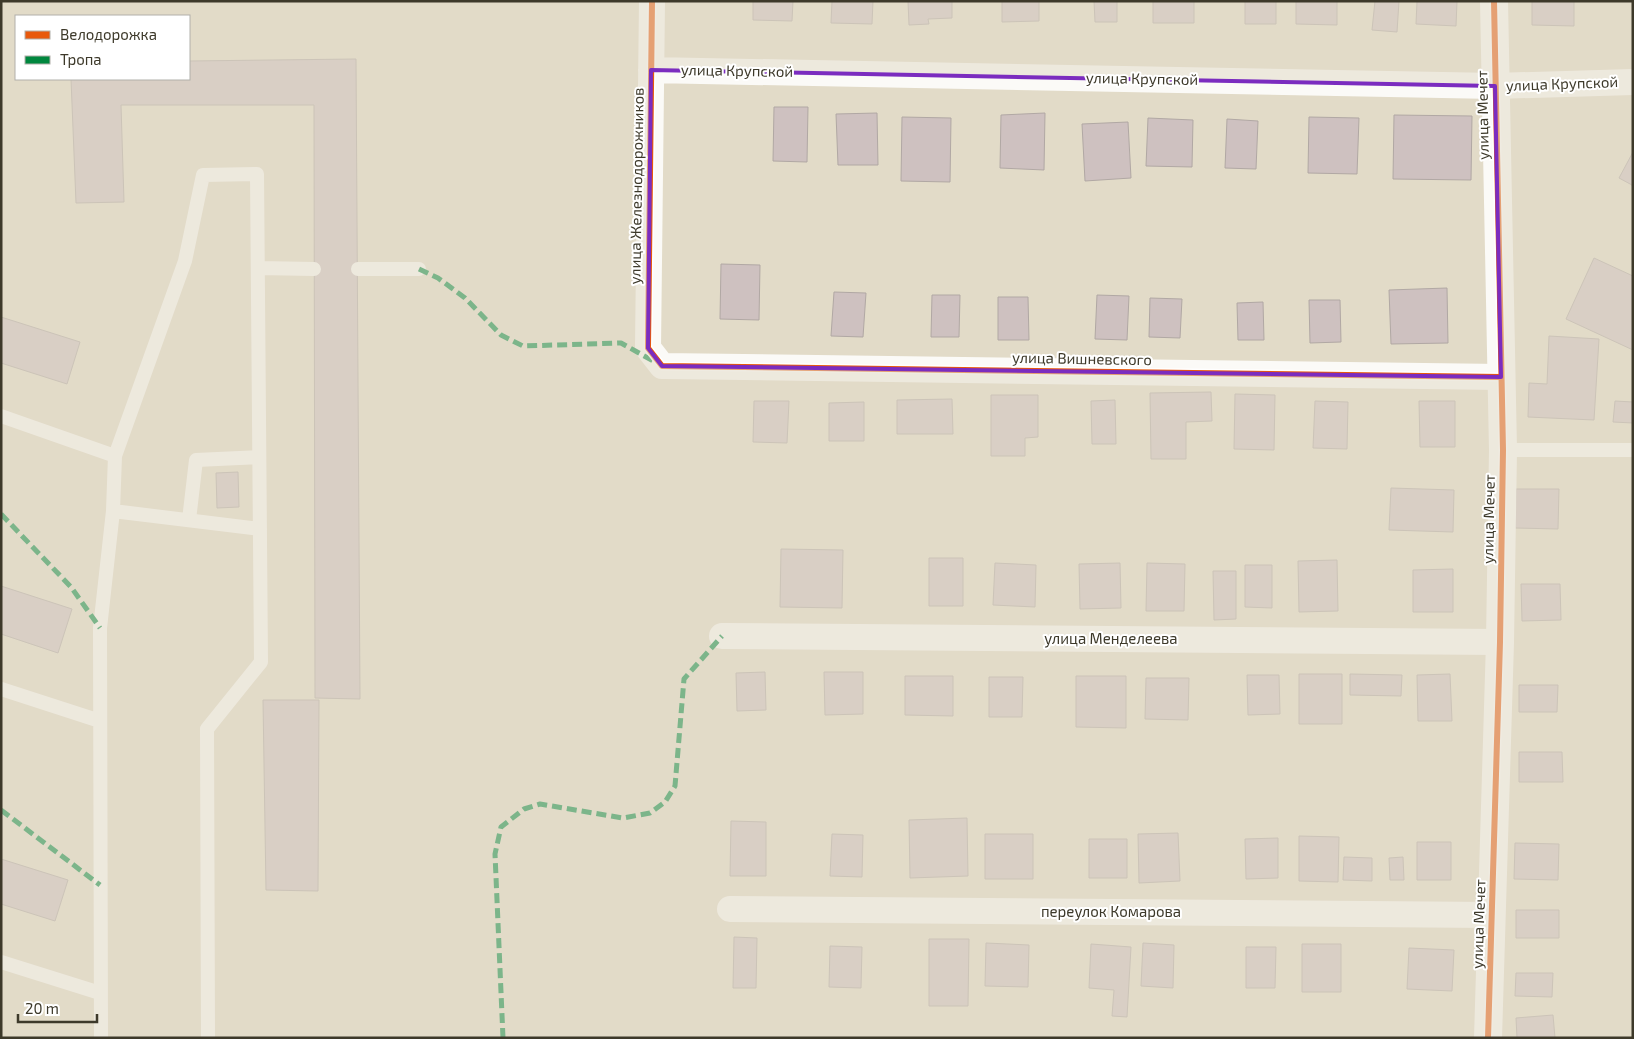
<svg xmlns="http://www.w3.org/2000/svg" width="1634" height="1039" font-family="'Exo 2',sans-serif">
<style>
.building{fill:#cec1c0;stroke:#b1a8a4}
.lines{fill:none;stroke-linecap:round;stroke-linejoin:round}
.lane{stroke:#fbfaf7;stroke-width:14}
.street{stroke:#fbfaf7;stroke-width:26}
.secondary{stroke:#fbfaf7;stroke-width:28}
.quiet{stroke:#00873e;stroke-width:5;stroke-dasharray:10 5;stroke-linecap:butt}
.cycleway-casing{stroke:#fff;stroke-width:9}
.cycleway{stroke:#e8590c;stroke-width:6}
.marked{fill:none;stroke:#7b2cbf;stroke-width:4;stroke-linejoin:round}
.labels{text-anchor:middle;stroke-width:4;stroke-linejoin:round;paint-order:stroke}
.street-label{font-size:15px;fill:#3d392a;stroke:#fff}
</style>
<rect width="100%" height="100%" fill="#e2dbc8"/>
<path class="building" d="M753,1h40l-1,20 -39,-1z
M832,1h41l-1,23 -41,-1z
M908,1h44v17l-24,1 1,5 -20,1z
M1002,1h37v20l-37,1z
M1094,1h23v21h-22z
M1153,1h41v22h-41z
M1245,1h31v23h-31z
M1296,1h41v24l-41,-1z
M1375,1h24l-2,31 -25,-2z
M1417,1h40l-1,25 -40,-2z
M1532,1h42v25l-42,-1z
M356,59l4,640 -45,-1 -1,-593h-193l3,97 -48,1 -5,-124h118v-18z
M774,107h34l-1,55 -34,-1z
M877,113l1,52h-40l-2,-51z
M1045,113l-1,57 -44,-2 1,-53z
M1394,115l78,1 -1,64 -78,-1z
M902,117l49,1 -1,64 -49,-1z
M1309,117l50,1 -2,56 -49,-1z
M1148,118l45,2 -1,47 -46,-1z
M1227,119l31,2 -2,48 -31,-1z
M1128,122l3,56 -46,3 -3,-57z
M1633,152v36l-1,-3 -13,-7z
M1594,258l39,18v74l-67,-31z
M721,264l39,1 -1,55 -39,-1z
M1447,288l1,55 -57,1 -2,-54z
M834,292l32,1 -3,44 -32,-1z
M932,295h28l-1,42h-28z
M1097,295l32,1 -2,44 -32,-1z
M998,297h30l1,43h-31z
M1150,298l32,1 -2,39 -31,-1z
M1309,300h31l1,42 -31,1z
M1263,302l1,38h-26l-1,-37z
M1,317l79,25 -13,42 -66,-21z
M1549,336l50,3 -5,81 -66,-3 1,-34 18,1z
M1211,392l1,29 -26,1v37h-35l-1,-66z
M1235,394l40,1 -1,55 -40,-1z
M991,395h47v42l-13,1v18h-34z
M952,399l1,35h-56v-34z
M1115,400l1,44h-24l-1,-43z
M754,401h35l-2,42 -34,-1z
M1315,401l33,1 -1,47 -34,-1z
M1419,401h36v46h-35z
M1615,401l18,1v21l-20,-1z
M864,402v39h-35v-38z
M238,472l1,35 -22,1 -1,-35z
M1391,488l63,2 -1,42 -64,-2z
M1516,489h43l-1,40 -43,-1z
M781,549l62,1 -1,58 -62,-1z
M929,558h34v48h-34z
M1337,560l1,51 -39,1 -1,-51z
M995,563l41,2 -1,42 -42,-2z
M1120,563l1,45 -41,1 -1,-45z
M1147,563l38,1 -1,47h-38z
M1245,565h27v43l-27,-1z
M1453,569v43h-40v-42z
M1213,571h23v48l-22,1z
M1521,584h39l1,36 -39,1z
M1,586l71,23 -14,44 -57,-19z
M765,672l1,38 -29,1 -1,-38z
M824,672h39v42l-38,1z
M1299,674h43v50h-43z
M1350,674l52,1 -1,21 -51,-1z
M1450,674l2,47h-34l-1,-46z
M1247,675h32l1,39 -32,1z
M905,676h48v40l-48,-1z
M1076,676h50v52l-50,-1z
M989,677h34l-1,40h-33z
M1146,678h43l-1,42 -43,-1z
M1519,685h39l-1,27h-38z
M263,700h56l-1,191 -52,-1z
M1519,752h43l1,30h-44z
M967,818l1,58 -58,2 -1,-58z
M731,821l35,1v54h-36z
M1178,833l2,48 -41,2 -1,-49z
M832,834l31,1 -1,42 -32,-1z
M985,834h48v45h-48z
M1299,836l40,1 -1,45 -39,-1z
M1278,838v40l-32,1 -1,-40z
M1089,839h38v39h-38z
M1417,842h34v38h-34z
M1515,843l44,1 -1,36 -44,-1z
M1344,857l28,1v23l-29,-1z
M1403,857l1,23h-14l-1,-22z
M1,859l67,21 -13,41 -54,-17z
M1516,910h43v28h-43z
M734,937l23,1 -1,50h-23z
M929,939h40l-1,67h-39z
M986,943l43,2 -1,42 -43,-1z
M1143,943l31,2 -1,43 -32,-2z
M1091,944l40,3 -4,70 -15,-1 2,-26 -25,-2z
M1302,944h39v48h-39z
M830,946l32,1 -1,41 -32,-1z
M1246,947h30l-1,41h-29z
M1409,948l45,2 -2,41 -45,-2z
M1516,973h37l-1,24 -37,-1z
M1553,1015l2,23h-38l-1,-20z"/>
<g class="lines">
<path class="lane" d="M258,268l56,1
M358,269h61
M1,416l114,40 -2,55 -13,117 1,410
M1503,450h130
M115,456l70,-195 18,-86 54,-1 4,488 -54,67 1,309
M113,511l147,18
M189,520l7,-60 63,-3
M1,689l99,32
M1,962l99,31"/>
<path class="street" d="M652,1l-4,347 14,18 839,11
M651,70l844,16 138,-4
M722,636l778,6
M730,909l762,6"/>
<path class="secondary" d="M1488,1038l12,-396 3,-192 -9,-449"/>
<path class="quiet" d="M419,269l19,9 27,20 36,37 22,11 98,-3 34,19
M1,514l70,73 29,41
M1,810l99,75
M503,1038l-8,-184 6,-27 23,-18 16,-5 83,14 27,-5 15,-11 10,-16 9,-107 38,-43"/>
<defs>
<path id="cycleway" d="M652,1l-4,347 14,18 839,11
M1488,1038l12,-396 3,-192 -9,-449"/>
</defs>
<use href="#cycleway" class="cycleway-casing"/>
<use href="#cycleway" class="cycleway"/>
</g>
<path d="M0 0H1634V1039H0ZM651,70l844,16 6,291 -839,-11 -14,-18z" fill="#e2dbc8" fill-opacity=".55" fill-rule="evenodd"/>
<path class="marked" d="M651,70l844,16 6,291 -839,-11 -14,-18z"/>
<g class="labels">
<g class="street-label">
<text transform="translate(737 71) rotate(1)" y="5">улица Крупской</text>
<text transform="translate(1142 79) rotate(1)" y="5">улица Крупской</text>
<text transform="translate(1562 84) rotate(-2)" y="5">улица Крупской</text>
<text transform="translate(1483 115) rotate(-91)" y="5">улица Мечет</text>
<text transform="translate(637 186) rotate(-89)" y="5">улица Железнодорожников</text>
<text transform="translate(1082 359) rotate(1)" y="5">улица Вишневского</text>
<text transform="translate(1489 519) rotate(-89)" y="5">улица Мечет</text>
<text x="1111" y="644">улица Менделеева</text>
<text x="1111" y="917">переулок Комарова</text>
<text transform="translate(1479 924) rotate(-88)" y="5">улица Мечет</text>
</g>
</g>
<rect width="1634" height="1039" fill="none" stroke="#3d392a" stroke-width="5"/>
<rect x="15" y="15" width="175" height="65" fill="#ffffff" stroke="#b1b0aa"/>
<rect x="25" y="31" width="25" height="8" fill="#e8590c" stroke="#b1b0aa"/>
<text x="60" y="40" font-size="15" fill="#3d392a">Велодорожка</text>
<rect x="25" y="56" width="25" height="8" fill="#00873e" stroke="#b1b0aa"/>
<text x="60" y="65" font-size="15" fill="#3d392a">Тропа</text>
<path d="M18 1014v8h79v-8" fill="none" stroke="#3d392a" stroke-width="2.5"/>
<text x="25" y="1014" font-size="15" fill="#3d392a" stroke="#ffffff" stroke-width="4" paint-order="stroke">20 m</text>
</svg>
